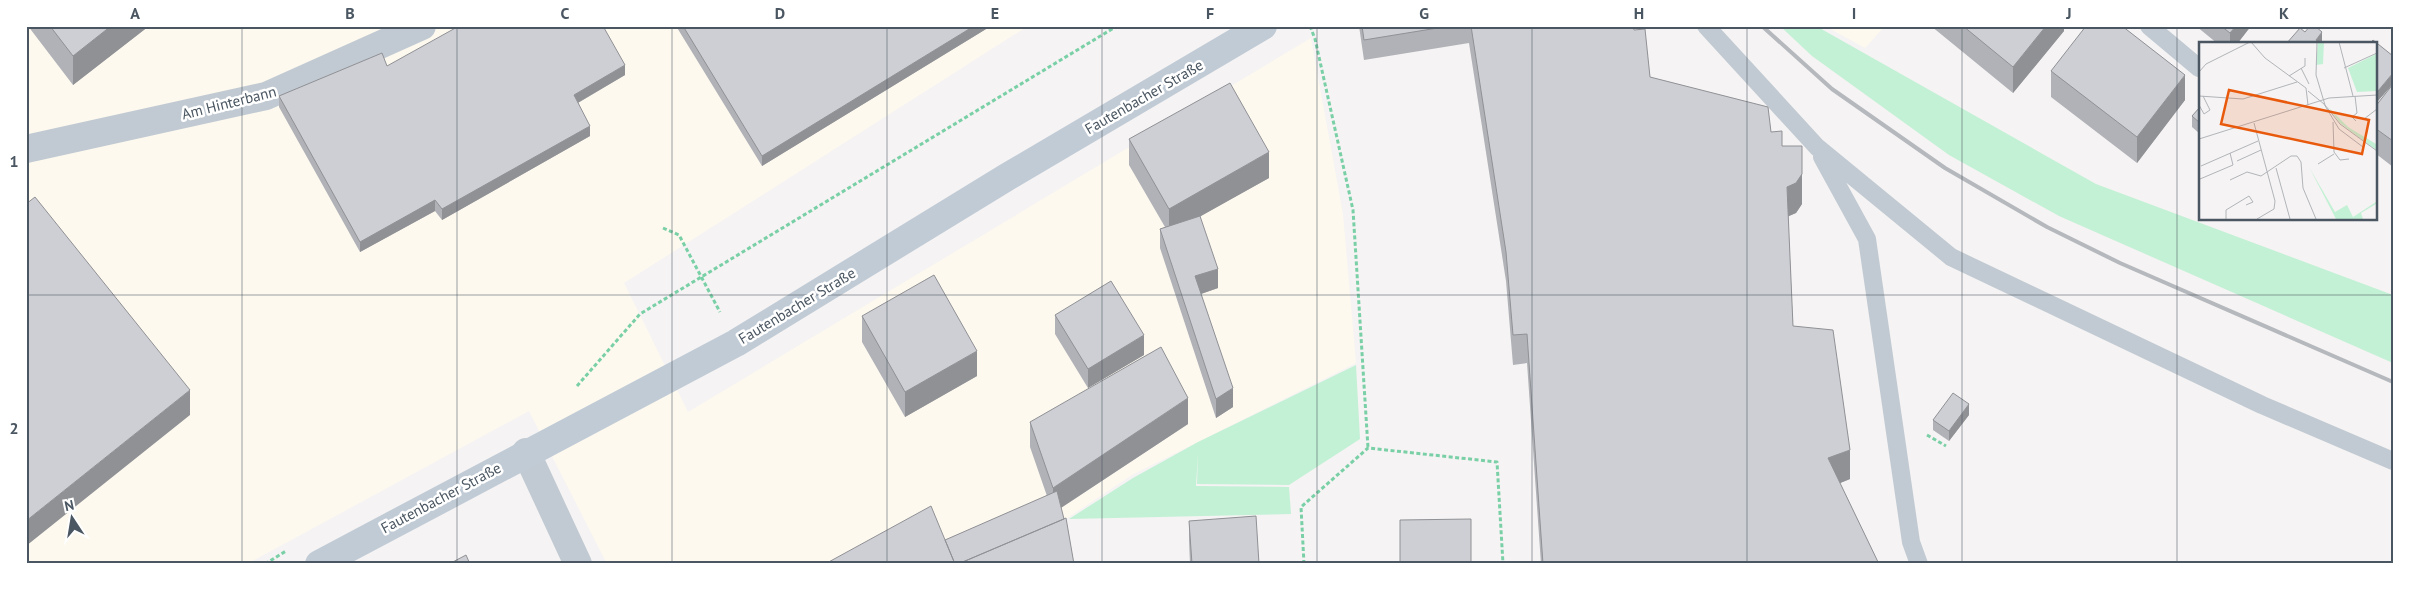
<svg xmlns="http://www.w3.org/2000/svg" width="2419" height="590" font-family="'PT Sans',sans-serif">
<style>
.commercial{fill:#fdf9ef}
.green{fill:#c3f1d5}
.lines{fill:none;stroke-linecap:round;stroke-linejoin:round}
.path{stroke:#7ad0a6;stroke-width:3;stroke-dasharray:4 2.5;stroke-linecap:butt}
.lane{stroke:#c1cad2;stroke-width:18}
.street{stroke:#c1cad2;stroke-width:28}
.secondary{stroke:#c1cbd6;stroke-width:28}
.rail{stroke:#b5b8bd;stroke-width:4}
.wall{fill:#b0b2b7}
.shaded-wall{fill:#909195}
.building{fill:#cdcfd5;stroke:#909195}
.grid{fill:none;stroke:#4a5661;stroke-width:1;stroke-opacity:0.55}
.labels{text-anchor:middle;stroke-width:5;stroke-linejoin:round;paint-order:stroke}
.street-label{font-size:15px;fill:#4a5661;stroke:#fff}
.inset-road{fill:none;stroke:#b1b4b9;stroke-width:1}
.view{fill:#e8590c;fill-opacity:0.15;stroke:#e8590c;stroke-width:2.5}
.inset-edge{fill:none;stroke:#4a5661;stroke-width:2.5}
.neatline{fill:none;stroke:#4a5661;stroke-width:2}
.grid-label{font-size:16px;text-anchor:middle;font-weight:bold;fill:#4a5661}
</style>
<rect width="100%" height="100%" fill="#f5f3f3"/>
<path class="commercial" d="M26,26h1002l-404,257 64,129 623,-374 32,176 13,149 -224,112 -69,46 8,43h-464l-78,-153 -282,153h-221z
M1825,26h60l-20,22z"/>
<path class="green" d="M1780,26h36l280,158 297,111v68l-334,-147 -110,-61 -137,-99z
M1356,365l4,74 -71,46 -92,-1 1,-31 -2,33 93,1 2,27 -222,5 64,-41 65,-36z"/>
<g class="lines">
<path class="path" d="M1310,26l5,13 38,171 15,238
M663,228l16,7 41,77
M577,386l63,-72 477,-288
M1927,435l19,11
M265,564l21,-13
M1304,564l-3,-57 67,-59 129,14 6,102"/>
<path class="lane" d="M1706,26l111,121 134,110 311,148 131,56
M2149,26l50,42
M1822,157l45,82 44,303 8,22"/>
<path class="street" d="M26,149l240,-53 156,-70
M526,452l52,112"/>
<path class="secondary" d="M319,564l417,-221 271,-166 256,-151"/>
<path class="rail" d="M1762,26l70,63 113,79 102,59 73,36 273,119"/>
</g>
<path class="wall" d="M28,26h121l-76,59z
M676,26h315l-229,140z
M1359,26h134l1,2 140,2 16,47 121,55 31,43v29l-6,9 -8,3 5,110 57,153 -10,4 39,81h-338l-14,-201 -14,2 -7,-84 -37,-238 -105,17z
M1931,26h133v5l-51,62z
M2196,26h55l-14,18h-19z
M2375,44l18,12 -15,45 -3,-2z
M387,66l238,9 -47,28 12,33 -148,84 -7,-9 -75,41 -81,-145v-11z
M2051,71l134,29 -48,63 -86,-66z
M2393,84v83l-18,-14v-46z
M2200,107v27l-8,-7v-11z
M1129,139l140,39 -69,38 18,72 -17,6 32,113 -17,11 -56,-170v-19l5,-2 -36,-62z
M1055,315l89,40 -56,33 -33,-54z
M862,316l115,60 -72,41 -43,-75z
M1969,415l-20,26 -16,-11v-10z
M1030,422l158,2 -127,84 -116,32 102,-44 -17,-49z
M1189,521l70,43h-69l-1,-23z"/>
<path class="shaded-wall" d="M111,26h38l-76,59v-29z
M974,26h17l-229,140v-10z
M2046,26h18v5l-51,62v-26z
M2236,26h15l-14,18h-7v-11z
M2322,32v12h-6v-4z
M625,65v10l-51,30v-10z
M2393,73v11l-15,17v-10z
M2185,75v25l-48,63v-26z
M590,126v10l-148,84v-11z
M1802,146v58l-6,9 -9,4v-30z
M1269,152v26l-100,56v-25z
M435,200v11l-75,41v-10z
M1218,269v19l-23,8v-20z
M1144,335v20l-56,33v-19z
M977,351v25l-72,41v-25z
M1233,388v19l-17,11v-19z
M190,390v25l-164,131v-25z
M1188,398v26l-135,89v-25z
M1969,404v11l-20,26v-10z
M1850,450v29l-22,9v-30z"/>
<path class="building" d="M50,26h61l-38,30z
M459,26h144l22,39 -51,30 16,31 -148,83 -7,-9 -75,42 -81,-146 103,-43 5,13z
M683,26h291l-212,130z
M1362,26h88l-86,14z
M1471,26h22l1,2 8,-2h131l1,4 11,-1 5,48 118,30 3,25 11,-1v15h20v28l-6,9 -9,4 6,139 40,4 17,120 -22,8 51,106h-336l-16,-230 -14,1 -7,-83z
M1963,26h83l-33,41z
M2086,26h36l63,49 -48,62 -86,-66z
M2221,26h15l-6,7z
M2310,26h5l7,6 -6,8 5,4h-35l14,-16 5,4z
M2373,40l20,16v17l-15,18 -3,-3v-44h-6z
M1230,83l39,69 -100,57 -40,-70z
M2393,84v57l-18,-13v-21z
M2200,107v16l-8,-7z
M35,197l155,193 -164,131v-317z
M1200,216l18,53 -23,7 38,112 -17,11 -56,-170z
M934,275l43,76 -72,41 -43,-76z
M1111,281l33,54 -56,34 -33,-54z
M1161,347l27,51 -135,90 -23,-66z
M1953,393l16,11 -20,27 -16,-11z
M1057,491l7,28 -106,45h-3l-10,-24z
M931,506l24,58h-130z
M1256,516l3,48h-67l-3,-43z
M1066,518l8,46h-116z
M1471,519v45h-71v-44z
M466,555l4,9h-21z"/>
<path class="grid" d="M242,26v538M457,26v538M672,26v538M887,26v538M1102,26v538M1317,26v538M1532,26v538M1747,26v538M1962,26v538M2177,26v538M26,295h2367"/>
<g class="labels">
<g class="street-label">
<text transform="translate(1144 97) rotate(-30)" y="5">Fautenbacher Straße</text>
<text transform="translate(229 103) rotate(-14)" y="5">Am Hinterbann</text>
<text transform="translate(797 306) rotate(-31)" y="5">Fautenbacher Straße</text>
<text transform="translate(441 498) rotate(-28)" y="5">Fautenbacher Straße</text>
</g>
</g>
<g transform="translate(2199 42)">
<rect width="178" height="178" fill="#f5f3f3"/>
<path d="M119,0h6l-1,22 -7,1zM177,12v37l-19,1 -9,-24zM129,65l20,20 28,17v6l-36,-27zM110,125l26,45 12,-7 6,12 23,-15v2l-15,9 2,6h-27z" fill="#c3f1d5"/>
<path class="inset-road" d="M52,0l14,16 41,30 2,17M118,0l-1,33 9,30 15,19 37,27M140,0l14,54M102,26l8,16M145,26l33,-15M0,30l7,-8 44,-22M90,34l16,-10v-8M109,49l16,13 15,25 24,18M0,54l44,3 54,-17M156,54l2,17 -5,4 4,4M0,63l5,9 6,-4 -7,-14M165,77l13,-10M134,80l1,30 6,8 9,-1M55,81l21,78 -1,8 -17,10M0,97l130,-41 48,-3M38,119l24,-11M119,122l16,-10M2,124l57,-25M77,126l14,51M1,137l33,-14 -3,-12M31,138l17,-8 14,4 30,-20h6l4,6 2,26 13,31M27,177v-9l23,-14 4,6 -7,3"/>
<path class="view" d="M30,48l140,30 -7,34 -141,-30z"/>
<rect width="178" height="178" class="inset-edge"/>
</g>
<rect width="2419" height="590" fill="none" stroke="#ffffff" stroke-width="55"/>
<g transform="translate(72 518) rotate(348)" stroke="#ffffff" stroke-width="4" paint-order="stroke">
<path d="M0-4L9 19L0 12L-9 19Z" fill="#4a5661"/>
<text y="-8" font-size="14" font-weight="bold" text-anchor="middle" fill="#4a5661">N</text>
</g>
<rect x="28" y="28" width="2364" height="534" class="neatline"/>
<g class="grid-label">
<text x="135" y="19">A</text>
<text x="350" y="19">B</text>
<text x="565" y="19">C</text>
<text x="780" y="19">D</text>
<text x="995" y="19">E</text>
<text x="1210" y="19">F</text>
<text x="1424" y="19">G</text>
<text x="1639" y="19">H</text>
<text x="1854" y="19">I</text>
<text x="2069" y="19">J</text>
<text x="2284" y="19">K</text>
<text x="14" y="167">1</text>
<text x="14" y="434">2</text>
</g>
</svg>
